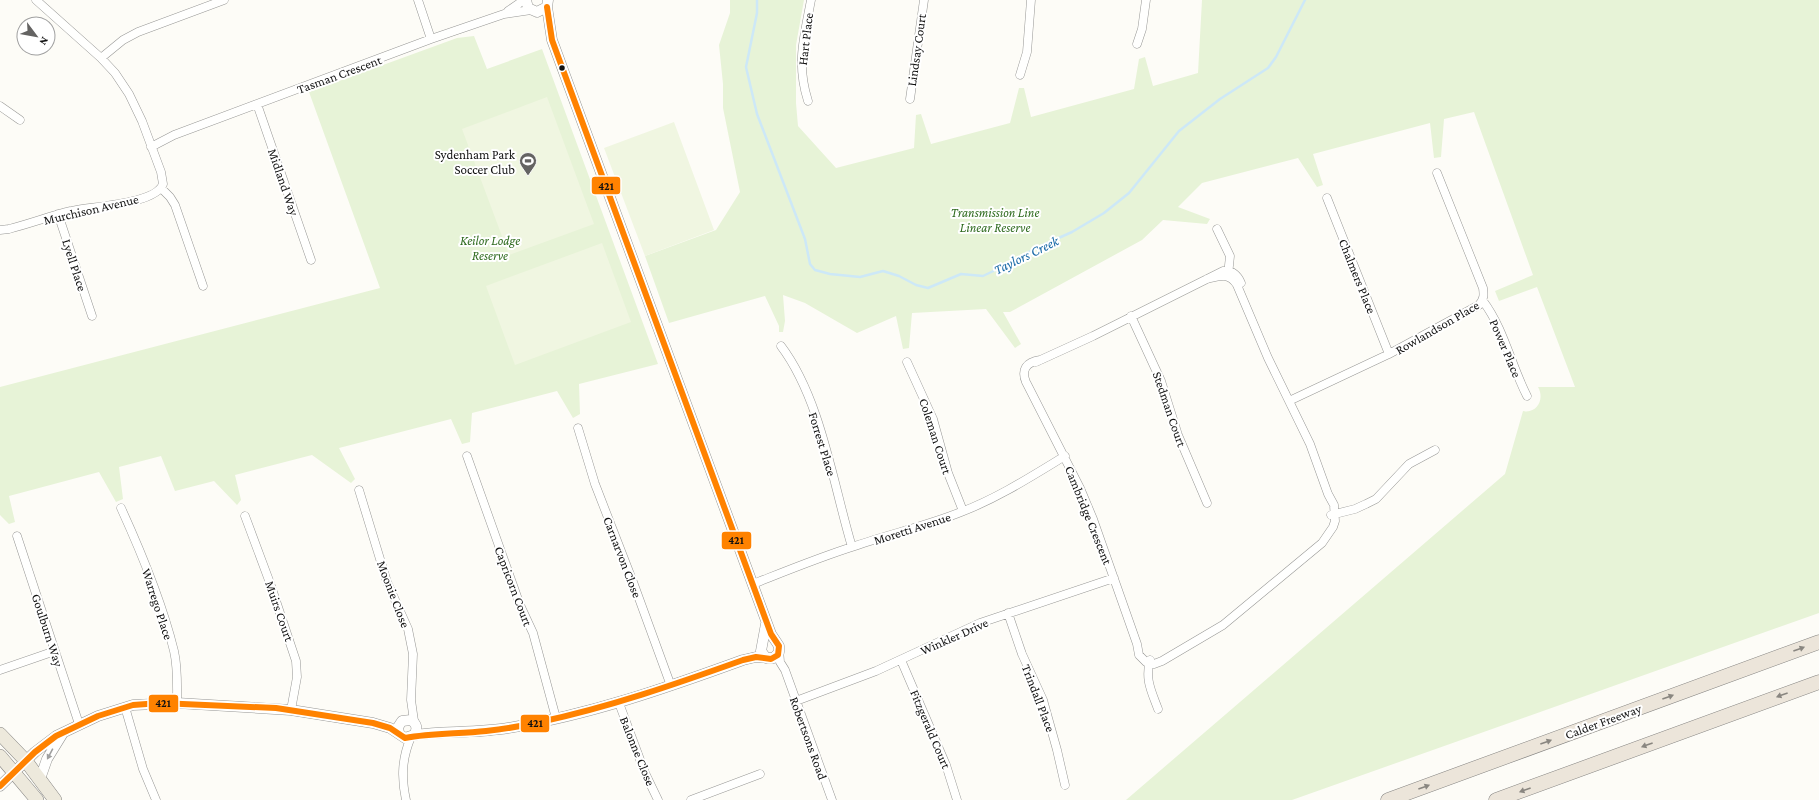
<svg xmlns="http://www.w3.org/2000/svg" width="1819" height="800" font-family="'Crimson Pro',serif">
<style>
.green{fill:#e7f3d7}
.pitch{fill:#f0f6e1}
.lines{fill:none;stroke-linecap:round;stroke-linejoin:round}
.stream{stroke:#cde8f7;stroke-width:2.5}
.minor-casing{stroke:#979795;stroke-width:9}
.tertiary-casing{stroke:#979795;stroke-width:11}
.primary-casing{stroke:#858482;stroke-width:14}
.trunk-casing{stroke:#858482;stroke-width:15}
.minor{stroke:#fffffe;stroke-width:8}
.tertiary{stroke:#fffffe;stroke-width:10}
.primary{stroke:#ede9dc;stroke-width:13}
.trunk{stroke:#ece5da;stroke-width:14}
.bus-1-casing{stroke:#fff;stroke-width:9}
.bus-1{stroke:#ff8200;stroke-width:6}
.oneway{fill:#898680}
.oneway2{fill:#a0a09f}
.bus-dot{fill:#111;stroke:#fff;stroke-width:1.5}
.labels{text-anchor:middle;stroke-width:4;stroke-linejoin:round;paint-order:stroke}
.street-label{font-size:13px;fill:#111;stroke:#fff}
.poi-label{font-size:13px;fill:#111;stroke:#fff;text-anchor:end}
.park-label{font-size:13px;font-style:italic;fill:#2f6b1f;stroke:#fff}
.water-label{font-size:14px;font-style:italic;fill:#1768a6;stroke:#fff}
.line-badge{stroke:#fff;stroke-width:1.5}
.pale-badge-label{font-size:11px;text-anchor:middle;font-weight:bold;fill:#111}
</style>
<rect width="100%" height="100%" fill="#fdfcf7"/>
<path class="green" d="M730,0h74l-8,45v58l2,23 38,42 78,-20 2,-33 5,-1 10,30 79,-21 9,-35h5l7,29 103,-28 5,-30 6,-2 8,29 45,-13 4,-73h617v613l-527,187h-166l379,-326 18,-63c14,3 22,-12 15,-24h37l-38,-100 -38,14 -4,-10 38,-16 -59,-163 -30,7 -3,38 -7,1 -4,-35 -117,31 10,31 -6,2 -19,-29 -96,25 -24,24 32,12 -3,5 -44,-4 -21,20 -132,72h-7l18,32 -6,4 -29,-39 -74,4 -3,35 -6,1 -7,-33 -39,17 -52,-30 -22,-8 2,26 -2,11h-4v-6l-14,-30 -96,27 -24,-67 71,-26 24,-38 -17,-84v-24l-4,-39 11,-32z
M474,36l13,33 55,-20 116,315 -79,20 1,30 -7,4 -16,-27 -85,22 -2,29 -8,2 -11,-25 -112,29 16,31 -4,4 -39,-28 -77,20 6,25 -4,5 -23,-24 -39,10 -14,-35 -42,11 4,32 -7,3 -17,-30 -90,24 6,26 -6,2 -9,-9v-128l380,-99 -71,-196 148,-54z"/>
<path class="pitch" d="M547,97l47,127 -85,31 -47,-126z
M674,122l40,108 -69,26 -41,-108z
M602,243l29,79 -116,43 -29,-79z"/>
<g class="lines">
<path class="stream" d="M757,0v13l-11,54 11,47 48,125 5,25 5,6 15,4 30,3 23,-6 16,5 17,9 12,3 33,-14 22,2 35,-17 14,-9 40,-18 32,-19 25,-20 50,-62 41,-32 48,-31 8,-11 29,-57"/>
<defs>
<path id="minor" d="M418,0l13,39
M508,11l16,-11
M1137,44l5,-15 4,-29
M101,58l22,-18 15,-8 86,-32
M1020,75l7,-23 4,-52
M910,99l14,-99
M808,101c-12,-38 -4,-63 3,-101
M257,104l54,156
M0,106l20,14
M151,147l23,-12 257,-96 73,-25 27,-4
M161,188l9,9 5,8 28,81
M1327,198l62,156
M58,214l34,102
M1217,229l13,27 -2,19
M0,230l9,-1c20,-5 41,-13 62,-18 19,-5 84,-6 92,-27l-2,-12 -19,-51 -13,-27 -14,-21 -14,-15 -65,-58
M1483,301c21,28 28,64 44,95
M1131,316l30,65 17,54 29,68
M781,346c40,53 52,138 71,201
M1040,360c-14,2 -19,10 -14,22l54,106 13,31 44,125 2,11 7,7 8,2 8,-3 61,-36 99,-82 11,-16 2,-6 -1,-16 -6,-11 -18,-50 -42,-86 -31,-73c-8,-13 -18,-9 -30,-6
M907,362l26,57 15,54 15,38
M1036,362l57,-26 130,-65c9,-1 14,3 18,12
M1289,401l100,-47 90,-49c5,-6 5,-10 4,-17l-46,-115
M578,428l17,56 38,98 38,104
M467,456l53,149 13,28 23,85
M359,490l28,92 21,47 5,25 -2,46 3,21
M121,508c21,46 41,94 53,143 4,17 3,35 3,52
M1331,515l24,-6 11,-5 10,-5 33,-35 26,-14
M245,516l25,67 26,78 1,16 -6,33
M17,536l62,188
M753,584c33,-13 67,-27 102,-38 35,-12 71,-20 106,-34 37,-14 71,-36 104,-56
M1008,613l14,41 21,46 14,50 8,35
M779,649l1,13 5,8 47,130
M901,660l45,105 11,35
M1150,660c-5,20 1,30 8,49
M0,670l55,-19
M796,701l80,-30 104,-48 134,-45
M619,703l26,70 13,27
M125,707l18,62 13,31
M406,800c-5,-23 -4,-42 5,-63
M691,800l69,-26"/>
<path id="tertiary" d="M526,0l2,8 9,4 10,-5 1,-7
M766,624l-5,27 5,7
M414,735c31,-4 63,-2 94,-7 81,-13 158,-40 235,-68l13,-3 18,1 5,-6v-6l-8,-12 -219,-594 -5,-33
M40,779l7,-20 16,-26
M0,786l35,-34 21,-16 42,-20 35,-11 44,-2 114,7 82,13 17,5 15,10 9,-3c4,-6 3,-11 -3,-15l-9,1 -4,6 1,6"/>
<path id="primary" d="M0,734l26,27 29,39
M0,756l37,44"/>
<path id="trunk" d="M1388,800l431,-158
M1496,800l323,-118"/>
</defs>
<use href="#minor" class="minor-casing"/>
<use href="#tertiary" class="tertiary-casing"/>
<use href="#primary" class="primary-casing"/>
<use href="#trunk" class="trunk-casing"/>
<use href="#minor" class="minor"/>
<use href="#tertiary" class="tertiary"/>
<use href="#primary" class="primary"/>
<use href="#trunk" class="trunk"/>
<defs>
<path id="bus-1" d="M0,786l35,-34 21,-16 42,-20 35,-11 27,-2 116,5 97,15 17,5 15,10c27,-5 54,-4 81,-7 18,-2 37,-5 54,-9 70,-15 136,-38 203,-62l13,-3 15,2 7,-4 1,-9 -8,-12 -219,-594 -5,-33"/>
</defs>
<use href="#bus-1" class="bus-1-casing"/>
<use href="#bus-1" class="bus-1"/>
</g>
<defs><path id="oneway-solid" d="M-6-.8H1V-3.2L6.5 0L1 3.2V.8H-6Z"/></defs>
<g class="oneway">
<use href="#oneway-solid" transform="translate(1799 649) rotate(-20)"/>
<use href="#oneway-solid" transform="translate(1782 695) rotate(160)"/>
<use href="#oneway-solid" transform="translate(1668 697) rotate(-20)"/>
<use href="#oneway-solid" transform="translate(1546 742) rotate(-20)"/>
<use href="#oneway-solid" transform="translate(1647 745) rotate(160)"/>
<use href="#oneway-solid" transform="translate(1424 787) rotate(-20)"/>
<use href="#oneway-solid" transform="translate(1525 790) rotate(160)"/>
</g>
<use class="oneway2" href="#oneway-solid" transform="translate(50 754) rotate(118)"/>
<defs>
<symbol id="stadium-pin" viewBox="-11 -11 22 30"><path d="M0 17L-7.5 6A9.5 9.5 0 1 1 7.5 6Z" fill="#646362" stroke="#fff"/><path d="M0-5a6.5 5 0 1 0 0 10a6.5 5 0 1 0 0-10ZM-3.5-1.8h7v3.6h-7Z" fill="#fff"/></symbol>
</defs>
<g fill-rule="evenodd">
<use href="#stadium-pin" x="518" y="151" width="20" height="27"/>
</g>
<circle class="bus-dot" cx="562" cy="68" r="3.5"/>
<g class="labels">
<g class="street-label">
<text transform="translate(805 39) rotate(-83)" y="5">Hart Place</text>
<text transform="translate(916 50) rotate(-82)" y="5">Lindsay Court</text>
<text transform="translate(339 74) rotate(-20)" y="5">Tasman Crescent</text>
<text transform="translate(284 182) rotate(71)" y="5">Midland Way</text>
<text transform="translate(91 209) rotate(-13)" y="5">Murchison Avenue</text>
<text transform="translate(75 265) rotate(72)" y="5">Lyell Place</text>
<text transform="translate(1358 276) rotate(68)" y="5">Chalmers Place</text>
<text transform="translate(1437 327) rotate(-30)" y="5">Rowlandson Place</text>
<text transform="translate(1506 348) rotate(67)" y="5">Power Place</text>
<text transform="translate(1170 409) rotate(71)" y="5">Stedman Court</text>
<text transform="translate(936 436) rotate(72)" y="5">Coleman Court</text>
<text transform="translate(823 444) rotate(73)" y="5">Forrest Place</text>
<text transform="translate(1089 515) rotate(68)" y="5">Cambridge Crescent</text>
<text transform="translate(912 528) rotate(-18)" y="5">Moretti Avenue</text>
<text transform="translate(623 557) rotate(69)" y="5">Carnarvon Close</text>
<text transform="translate(514 586) rotate(69)" y="5">Capricorn Court</text>
<text transform="translate(394 594) rotate(69)" y="5">Moonie Close</text>
<text transform="translate(158 604) rotate(72)" y="5">Warrego Place</text>
<text transform="translate(280 611) rotate(71)" y="5">Muirs Court</text>
<text transform="translate(48 630) rotate(72)" y="5">Goulburn Way</text>
<text transform="translate(954 636) rotate(-24)" y="5">Winkler Drive</text>
<text transform="translate(1039 698) rotate(69)" y="5">Trindall Place</text>
<text transform="translate(1603 721) rotate(-20)" y="5">Calder Freeway</text>
<text transform="translate(931 729) rotate(67)" y="5">Fitzgerald Court</text>
<text transform="translate(809 738) rotate(70)" y="5">Robertsons Road</text>
<text transform="translate(638 751) rotate(68)" y="5">Balonne Close</text>
</g>
<g class="poi-label">
<text x="515" y="159">Sydenham Park<tspan x="515" dy="15">Soccer Club</tspan></text>
</g>
<g class="park-label">
<text x="995" y="217">Transmission Line<tspan x="995" dy="15">Linear Reserve</tspan></text>
<text x="490" y="245">Keilor Lodge<tspan x="490" dy="15">Reserve</tspan></text>
</g>
<g class="water-label">
<text transform="translate(1026 255) rotate(-26)" y="5">Taylors Creek</text>
</g>
</g>
<g class="line-badge">
<rect x="591" y="176" width="30" height="19" rx="4" fill="#ff8200"/>
<rect x="721" y="531" width="31" height="19" rx="4" fill="#ff8200"/>
<rect x="148" y="694" width="31" height="19" rx="4" fill="#ff8200"/>
<rect x="520" y="714" width="30" height="19" rx="4" fill="#ff8200"/>
</g>
<g class="pale-badge-label">
<text x="606" y="190">421</text>
<text x="736" y="544">421</text>
<text x="163" y="707">421</text>
<text x="535" y="727">421</text>
</g>
<g transform="translate(36 36) rotate(122)"><circle r="19" fill="#ffffff" stroke="#a0a0a0"/>
<path d="M0-3L7 15L0 10L-7 15Z" fill="#646362"/>
<text y="-6" font-size="11" font-weight="bold" text-anchor="middle" fill="#111111">N</text>
</g>
</svg>
